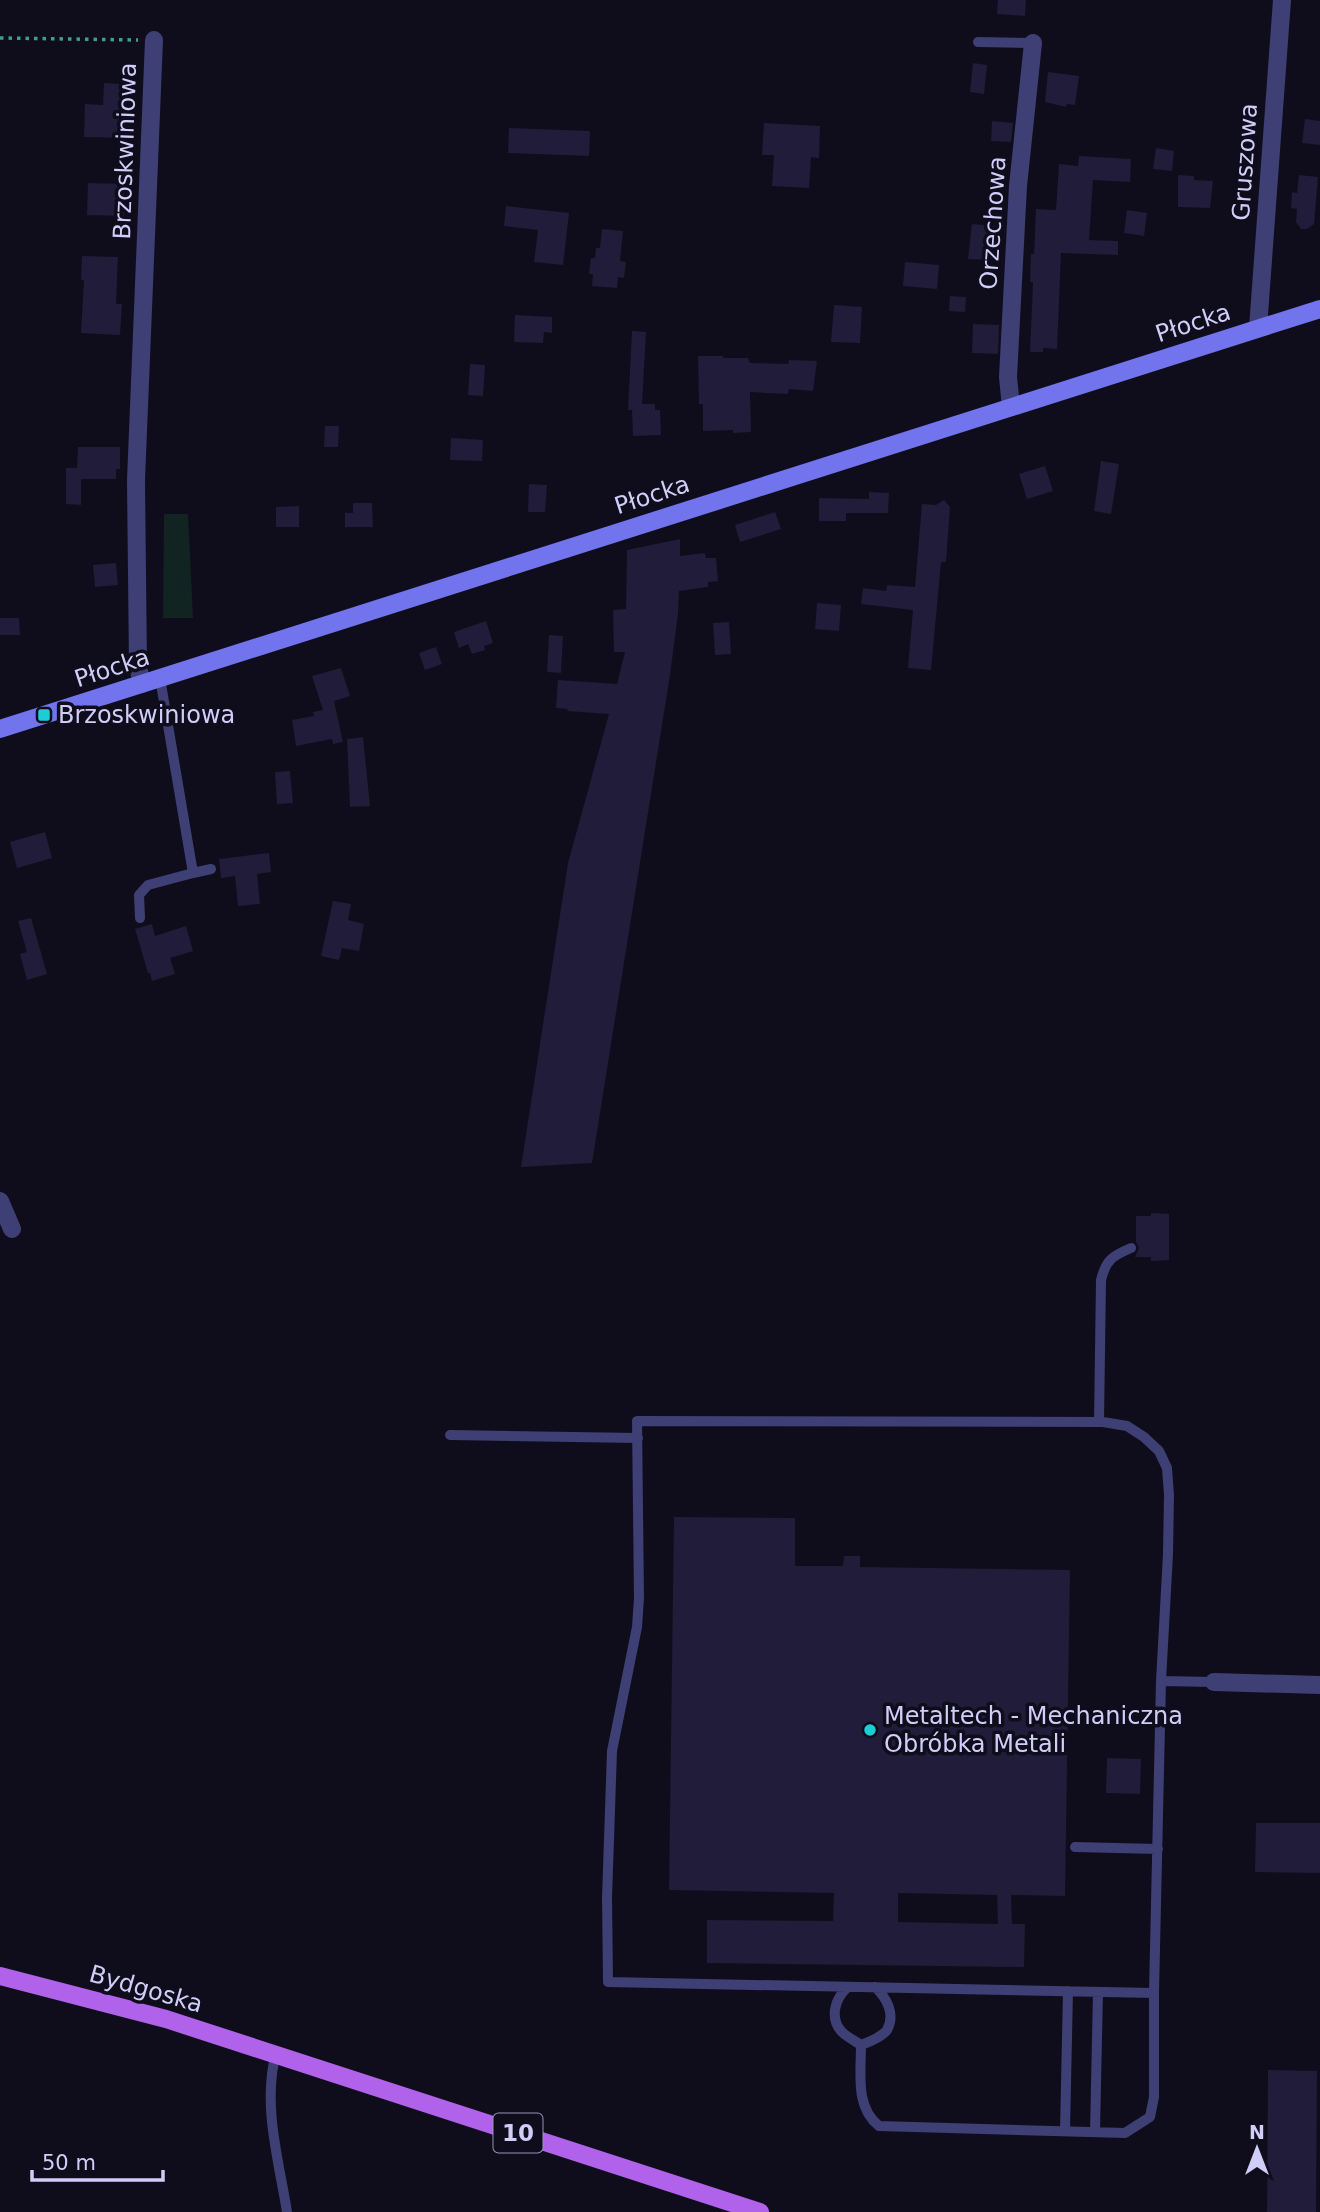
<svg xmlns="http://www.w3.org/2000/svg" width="1320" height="2212" font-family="'DejaVu Sans',sans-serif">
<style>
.green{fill:#112422}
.building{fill:#201c39;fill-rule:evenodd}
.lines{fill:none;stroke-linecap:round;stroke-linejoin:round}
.path{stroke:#3b9f94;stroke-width:3.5;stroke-dasharray:3.5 5;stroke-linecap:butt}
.lane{stroke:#3e3f74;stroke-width:10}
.street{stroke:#3e3f74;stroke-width:18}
.secondary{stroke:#7174ed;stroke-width:18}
.primary{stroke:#b162eb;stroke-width:18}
.poi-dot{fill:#1ccdd6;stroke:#0f0d1b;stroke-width:2.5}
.labels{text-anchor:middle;stroke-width:7;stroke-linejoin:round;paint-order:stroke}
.shield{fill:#0f0d1b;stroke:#9694b6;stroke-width:2}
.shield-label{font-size:23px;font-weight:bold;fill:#d0cef9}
.street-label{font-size:24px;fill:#d0cef9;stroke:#0f0d1b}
.poi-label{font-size:24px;fill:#d0cef9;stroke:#0f0d1b;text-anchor:start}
</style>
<rect width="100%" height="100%" fill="#0f0d1b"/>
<path class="green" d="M164,514h24l5,104h-30z"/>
<path class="building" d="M998,0h28l-1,16 -28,-2z
M973,63l14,2 -3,29 -14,-2z
M1048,72l31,4 -4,29 -8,-1 -1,3 -21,-5z
M104,83l17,1v21l11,1 -2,32 -46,-1 1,-33 18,1z
M1305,119l15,2v24l-18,-2z
M992,121l21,2 -2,19 -20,-1z
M764,123l56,3 -1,32 -8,-1 -2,31 -37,-2 2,-31h-12z
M509,128l81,3 -1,25 -81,-3z
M1156,148l18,3 -2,20 -19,-2z
M1079,156l52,3 -1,23 -37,-2 -4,60 29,1v14l-57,-2 -4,96 -14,-1v4h-13l3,-70h-3l1,-28h3l2,-45 20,1 3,-46 19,2z
M1178,175l16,1v4l19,1 -3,27 -32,-1z
M1299,175l19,2 -4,47 -7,5h-6l-5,-7 1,-13 -6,-1 1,-16 5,1z
M88,183l37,1 -1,32 -37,-1z
M506,206l63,7 -6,52 -29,-3 4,-32 -34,-4z
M1127,210l20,3 -3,23 -20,-3z
M972,224l24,2 -1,8h3l-4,26 -26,-1z
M602,229l21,2 -3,30 6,1 -2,16 -6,-1 -1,11 -25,-2 1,-12h-4l2,-16h4l1,-10h4z
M82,256l36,1 -2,47h6l-2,31 -39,-2 3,-53h-3z
M905,262l34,3 -2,24 -34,-3z
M950,296l16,1 -1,15 -16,-1z
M834,305l28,2 -2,36 -29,-1z
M515,315l37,2v16l-8,-1 -1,11 -29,-1z
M973,324l26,1 -1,29 -26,-1z
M632,331l14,1 -4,72h13v6h5l1,25 -28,1 -1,-26h-4z
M698,356h25v2h25l2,5 38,1 1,-4 28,1 -4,30 -24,-2 -1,5 -38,-2 1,40 -18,1v-3l-30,1v-27h-4z
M470,364l15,1 -2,31 -15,-1z
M325,426h14l-1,21h-14z
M451,438l32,2 -1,21 -32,-1z
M78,447h42v22h-4v10h-35v26l-15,-1v-36h11z
M1101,461l18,3 -8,50 -17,-3z
M1045,466l8,25 -26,8 -8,-25z
M529,484l18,1 -2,27h-17z
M869,492l20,1 -1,20h-42v8h-27v-23l50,1z
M944,500l6,7 -4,55h-5l-10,108 -23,-2 5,-58 -52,-6 2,-16 23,3 1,-6 28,2 7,-83 14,1z
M353,503h19l1,24h-28v-14h8z
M299,506v21h-23v-20z
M775,512l6,17 -41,13 -5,-17z
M680,539v17l25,-3 1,5h10l2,23 -10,1v5l-29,4 -1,23 -8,61 -78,488 -71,4 47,-304 41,-149 -42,-3 1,-2 -12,-1 2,-28 59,4 8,-32h-11l-1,-42 13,-1 1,-59z
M116,563l2,22 -23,2 -2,-22z
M817,603l24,2 -2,26 -24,-2z
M0,618h19l1,17h-20z
M486,621l7,22 -9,3 1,4 -13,4 -4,-10 -9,4 -5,-16z
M729,622l2,32 -16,1 -2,-32z
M549,635l14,1 -2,37 -14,-1z
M436,647l6,17 -17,6 -6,-17z
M341,668l9,28 -16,5 9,41 -10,2 -1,-5 -36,7 -4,-26 22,-4 -1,-4 10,-2 -11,-34z
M363,737l7,69 -20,1 -3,-68z
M290,771l3,32 -16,1 -2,-32z
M45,832l7,26 -35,10 -7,-26z
M269,853l2,19 -14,2 3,30 -22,2 -3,-30 -14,2 -2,-19z
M333,901l18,3 -3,16 16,4 -5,27 -17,-3 -3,12 -18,-4z
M31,918l16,56 -20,6 -7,-26 7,-2 -9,-31z
M152,924l3,12 31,-10 7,25 -23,7 5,16 -23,7 -2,-8h-2l-13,-44z
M1151,1213l18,1v46l-18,1v-4h-16l4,-9 -3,-6v-26h15z
M674,1517l121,1v48h48l1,-10h16v11l210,3 -5,326 -54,-1 1,29h13l-1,43 -317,-4v-43l126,1 1,-28 -165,-3zM898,1893l99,2 1,29 -100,-2z
M1107,1758l34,1 -1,35 -34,-1z
M1256,1823h64v50l-65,-1z
M1268,2070l49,1 -1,141h-49z"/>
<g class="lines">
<path class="path" d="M0,38l138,2"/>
<path class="lane" d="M978,42l55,1
M193,873l18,-4
M140,918l-1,-23 9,-10 45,-12 -33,-195
M1099,1422l2,-142c5,-20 11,-24 30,-32
M450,1435l188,3
M1161,1681l-7,312 -546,-11 -1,-84 5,-147 25,-124 2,-29 -2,-177 466,1 24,4 17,11 15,14 8,17 2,27 -1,59 -7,127 53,1
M1075,1847l83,2
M848,1987c-13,11 -19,31 -6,45 5,5 13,9 19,13
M875,1987c11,10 21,27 12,43 -5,7 -18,12 -26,15 0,29 -6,62 18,81l246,7 25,-16 4,-20v-104
M276,2053c-14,52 3,108 11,159
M1065,2131l3,-140
M1095,2132l3,-140"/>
<path class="street" d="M1258,328l24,-328
M1011,407l-3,-30 10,-191 15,-143
M142,684l-4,-17 -2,-187 18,-440
M0,1201l12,28
M1214,1682l106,3"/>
<path class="secondary" d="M0,729l1320,-420"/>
<path class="primary" d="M0,1976l166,43 594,193"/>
</g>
<g class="poi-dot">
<rect x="37" y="708" width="14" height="14" rx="3.5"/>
<circle cx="870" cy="1730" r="7"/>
</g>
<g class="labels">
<rect class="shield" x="493.5" y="2113.5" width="49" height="39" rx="5"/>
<g class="shield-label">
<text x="518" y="2141">10</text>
</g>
<g class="street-label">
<text transform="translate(125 151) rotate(-88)" y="8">Brzoskwiniowa</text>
<text transform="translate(1245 162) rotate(-86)" y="8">Gruszowa</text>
<text transform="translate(993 223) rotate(-86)" y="8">Orzechowa</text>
<text transform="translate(1193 323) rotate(-18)" y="8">Płocka</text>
<text transform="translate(652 495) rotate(-18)" y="8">Płocka</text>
<text transform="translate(112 668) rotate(-18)" y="8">Płocka</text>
<text transform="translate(146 1989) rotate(16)" y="8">Bydgoska</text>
</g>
<g class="poi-label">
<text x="58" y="723">Brzoskwiniowa</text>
<text x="884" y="1724">Metaltech - Mechaniczna<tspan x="884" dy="28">Obróbka Metali</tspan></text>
</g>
</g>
<g transform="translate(1257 2149)" stroke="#0f0d1b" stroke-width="5" paint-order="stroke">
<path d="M0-5L12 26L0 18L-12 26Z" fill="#d0cef9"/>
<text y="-10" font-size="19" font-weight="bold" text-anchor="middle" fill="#d0cef9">N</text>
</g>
<path d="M32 2170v10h131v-10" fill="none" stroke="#d0cef9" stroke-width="3.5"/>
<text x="42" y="2170" font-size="21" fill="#d0cef9" stroke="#0f0d1b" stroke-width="5" paint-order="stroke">50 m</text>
</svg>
